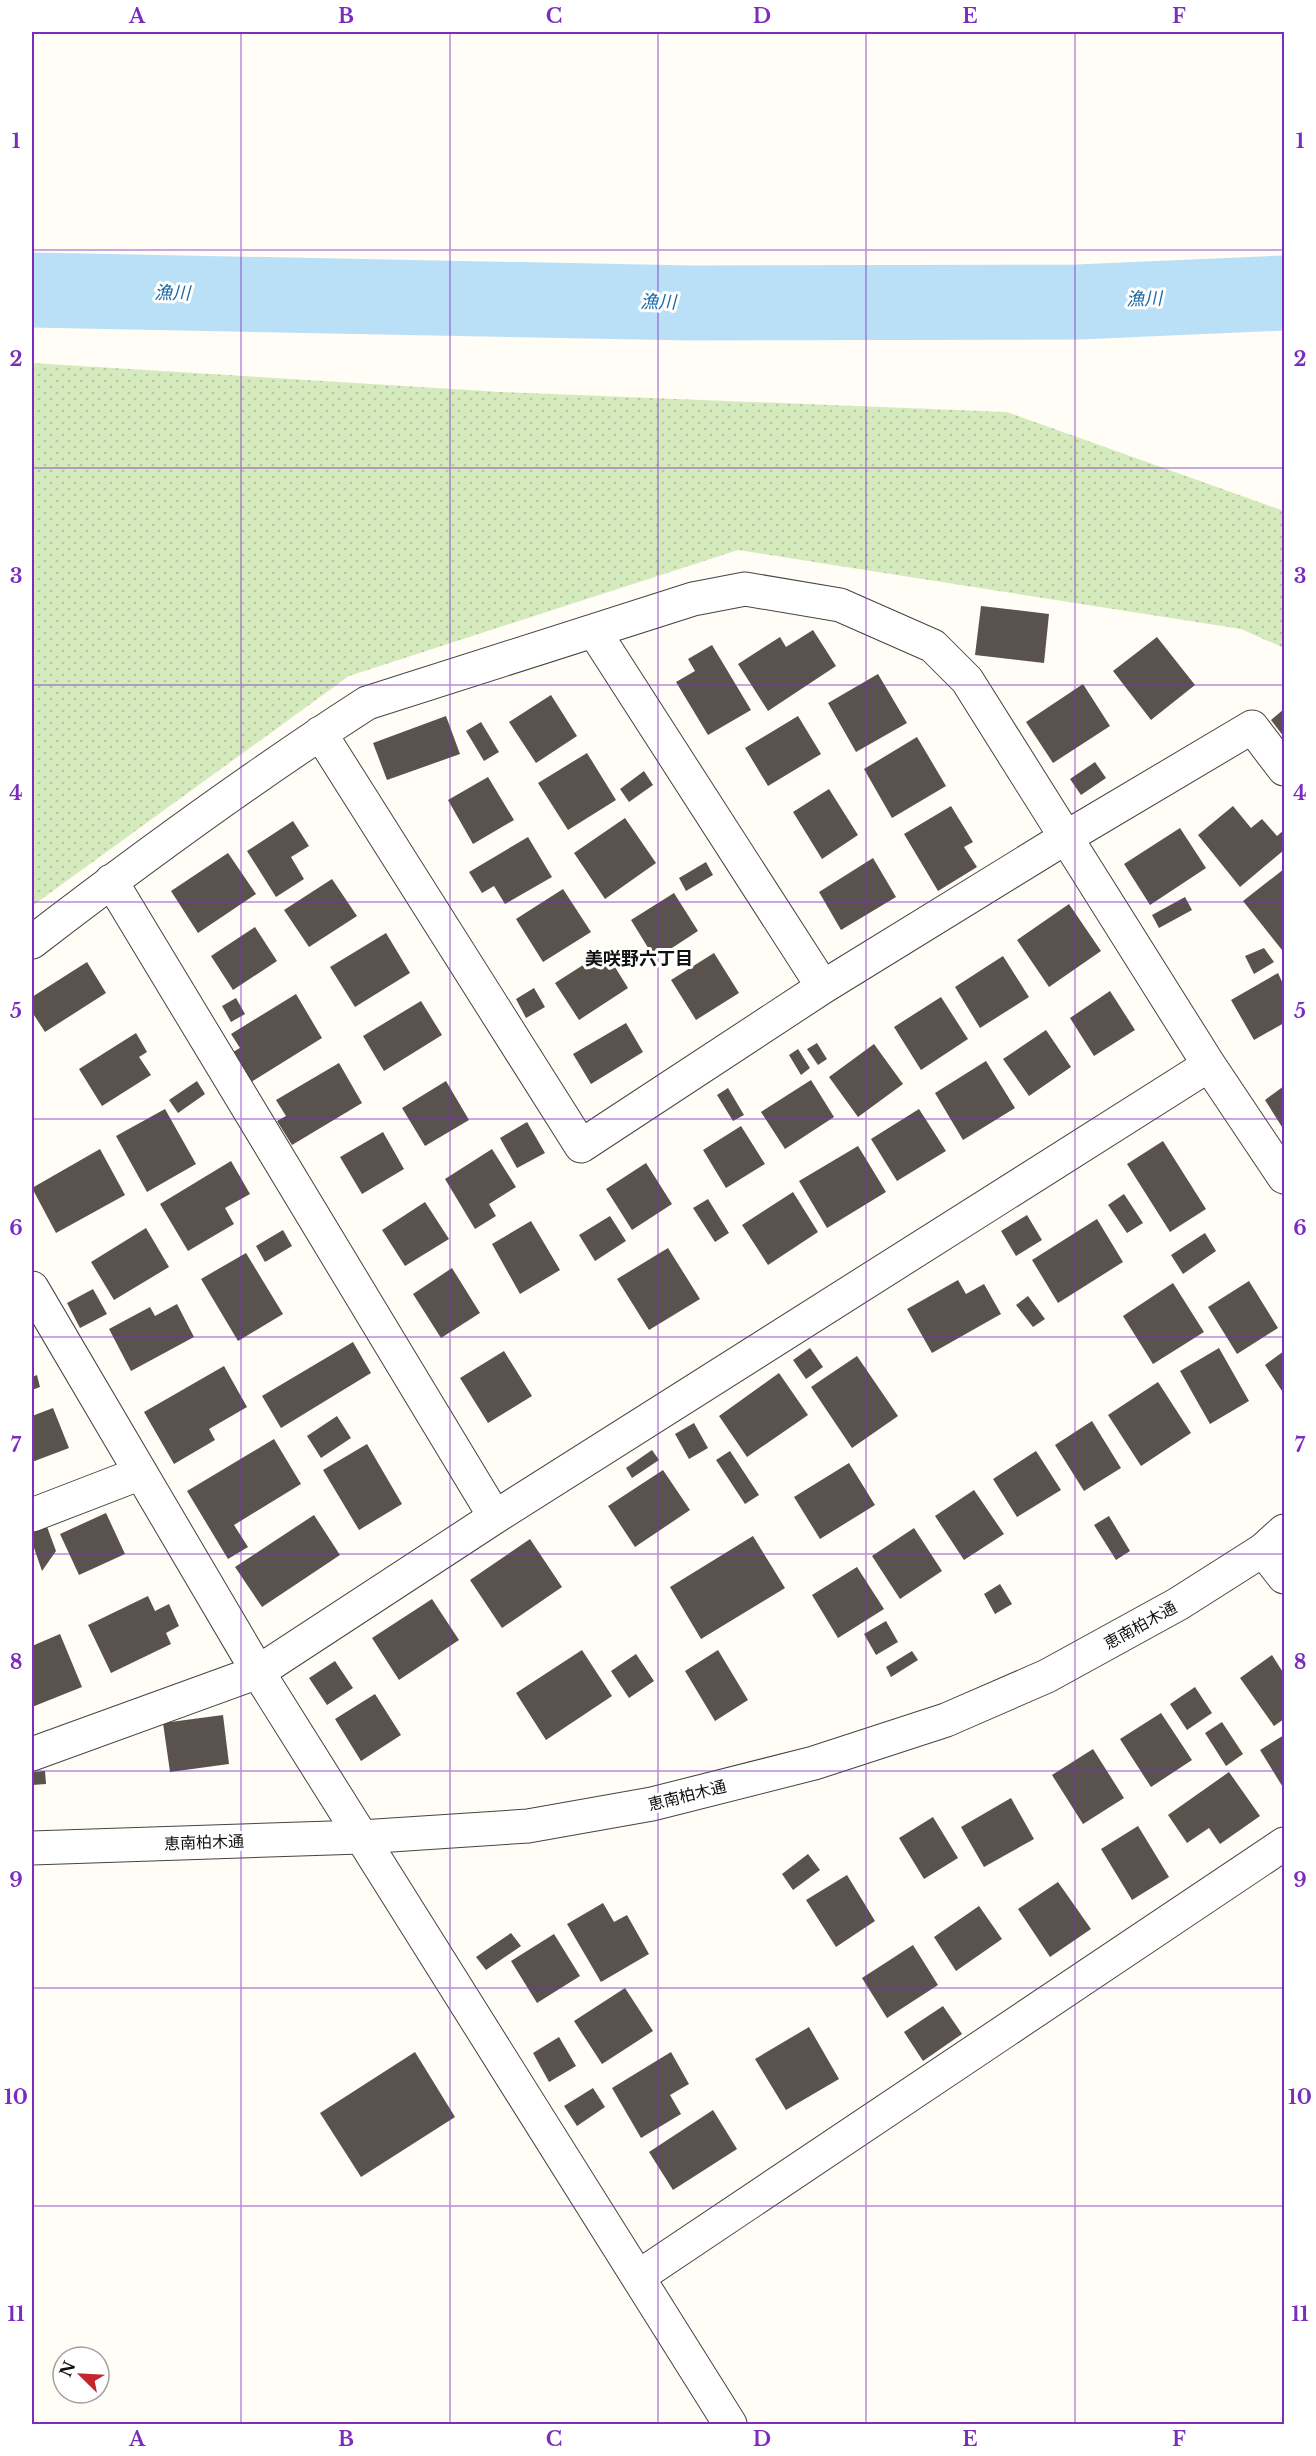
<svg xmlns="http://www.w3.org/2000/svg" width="1316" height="2456" font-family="'Libre Baskerville','Noto Sans JP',serif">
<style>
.green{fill:url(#green-dots)}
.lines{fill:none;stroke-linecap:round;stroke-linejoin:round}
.river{stroke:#b9e0f7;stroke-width:75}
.building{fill:#5a524d}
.minor-casing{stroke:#444;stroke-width:35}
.tertiary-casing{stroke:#444;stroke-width:35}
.minor{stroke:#fff;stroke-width:33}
.tertiary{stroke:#fff;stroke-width:33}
.grid{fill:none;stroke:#7b2cbf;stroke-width:1.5;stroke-opacity:0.55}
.labels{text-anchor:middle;stroke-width:6;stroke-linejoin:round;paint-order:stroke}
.street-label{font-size:16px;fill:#111;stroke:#fff}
.water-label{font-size:18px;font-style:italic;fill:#1768a6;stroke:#fff}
.neighbourhood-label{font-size:18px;font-weight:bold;fill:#111;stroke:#fff}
.neatline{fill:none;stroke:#7b2cbf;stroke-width:2}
.grid-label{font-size:20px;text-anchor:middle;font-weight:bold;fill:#7b2cbf}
</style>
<defs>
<pattern id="green-dots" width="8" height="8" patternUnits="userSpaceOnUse" patternTransform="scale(1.5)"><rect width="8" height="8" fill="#d5ebbd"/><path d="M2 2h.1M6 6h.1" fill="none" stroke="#b6c8a1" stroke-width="1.8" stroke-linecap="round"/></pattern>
</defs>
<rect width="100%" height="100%" fill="#fffdf5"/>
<path class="green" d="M32,363l469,29 506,20 277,99v137l-43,-19 -503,-79 -389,126 -317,230z"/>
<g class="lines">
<path class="river" d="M32,290l660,13 386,-1 206,-9"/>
</g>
<path class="building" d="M981,606l68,8 -5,49 -69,-8z
M813,630l23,36 -68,45 -30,-47 42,-27 6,10z
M1157,637l38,48 -44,35 -38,-49z
M712,645l39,65 -43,25 -32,-53 19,-11 -7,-12z
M878,674l29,49 -51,29 -28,-49z
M1083,684l27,42 -57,37 -27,-41z
M551,695l26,41 -41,27 -27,-41z
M1284,709v28l-13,-17z
M446,716l14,38 -73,26 -14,-37z
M798,716l23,38 -53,32 -23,-38z
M481,722l18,30 -15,9 -18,-30z
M917,737l29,49 -54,32 -28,-49z
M587,753l29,47 -48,30 -30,-47z
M1095,762l11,16 -25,17 -11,-16z
M644,771l9,14 -24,17 -9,-13z
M488,777l26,43 -41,24 -25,-44z
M829,789l29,46 -36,24 -29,-47z
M951,806l22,36 -9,5 13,20 -39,24 -34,-57z
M1233,806l18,22 11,-9 15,17 7,-6v20l-44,37 -42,-52z
M625,818l31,45 -51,36 -31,-46z
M293,821l16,25 -18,11 13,22 -28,18 -29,-46z
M1180,828l26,40 -56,37 -26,-41z
M528,837l24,40 -47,27 -11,-18 -12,7 -13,-21z
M228,853l28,41 -58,39 -27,-42z
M873,858l23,39 -55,33 -22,-38z
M706,862l7,13 -27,16 -7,-13z
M1284,869v80l-2,1 -39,-49z
M332,879l25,37 -48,31 -25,-37z
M563,889l28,43 -48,30 -27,-43z
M674,893l24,38 -43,28 -24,-39z
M1185,897l7,13 -33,18 -7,-13z
M1069,904l32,47 -52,36 -32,-47z
M255,927l22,34 -44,29 -22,-34z
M386,933l24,40 -55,34 -25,-40z
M1264,948l10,14 -20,12 -9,-18z
M605,951l23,37 -49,32 -24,-37z
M714,953l25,40 -43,27 -25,-40z
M1003,956l26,41 -49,31 -25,-41z
M87,962l19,31 -61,39 -13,-20v-15z
M1278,973l6,13v37l-30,17 -23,-40z
M534,988l11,19 -19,11 -10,-19z
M1110,991l25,39 -41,26 -24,-38z
M296,994l26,44 -71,44 -18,-30 7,-4 -9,-14z
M941,997l27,42 -47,31 -27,-43z
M236,998l9,16 -14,8 -9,-16z
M421,1001l21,34 -58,36 -21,-35z
M626,1023l17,29 -52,32 -18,-30z
M1046,1030l25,37 -42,29 -26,-37z
M136,1033l11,19 -8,5 12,18 -49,31 -23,-37z
M817,1043l10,16 -9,6 -11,-16z
M874,1044l29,40 -45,33 -29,-40z
M798,1049l12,19 -9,7 -12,-20z
M986,1061l29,47 -52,32 -28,-47z
M339,1063l23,40 -70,42 -15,-24 9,-5 -10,-16z
M811,1080l23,37 -49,32 -24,-37z
M197,1081l8,13 -27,19 -9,-13z
M446,1081l23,39 -44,26 -23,-38z
M1284,1086v39l-2,2 -17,-27z
M728,1088l16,27 -11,6 -16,-26z
M165,1109l31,55 -49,28 -31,-56z
M919,1109l27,42 -49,30 -26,-42z
M527,1122l18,31 -28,15 -17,-30z
M741,1126l24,38 -39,24 -23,-38z
M383,1132l21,37 -42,25 -22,-37z
M1163,1141l43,68 -36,23 -43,-68z
M858,1146l28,46 -59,36 -28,-47z
M100,1149l25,46 -69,38 -24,-45z
M492,1149l24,38 -27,17 7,12 -21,13 -30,-50z
M231,1161l19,33 -25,14 9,16 -46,27 -28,-47z
M646,1163l26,41 -40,26 -26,-41z
M793,1192l25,40 -50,33 -26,-40z
M1124,1194l19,29 -16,10 -19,-28z
M708,1199l21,34 -14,9 -22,-34z
M425,1202l24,37 -44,27 -23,-36z
M1027,1215l15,25 -26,16 -15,-25z
M610,1216l16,25 -31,20 -16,-26z
M1097,1219l26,43 -65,41 -26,-43z
M531,1221l29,49 -40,24 -28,-50z
M146,1228l23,39 -55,33 -23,-38z
M283,1230l9,16 -27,16 -9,-16z
M1205,1233l11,18 -33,23 -12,-19z
M668,1248l32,51 -51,31 -32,-51z
M246,1253l37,61 -45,27 -37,-62z
M452,1268l28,45 -39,25 -28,-44z
M958,1280l8,14 18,-10 17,30 -69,39 -25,-44z
M1249,1281l29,47 -41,26 -29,-47z
M1173,1283l31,49 -51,32 -30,-48z
M93,1289l14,25 -27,14 -13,-25z
M1028,1296l17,23 -12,8 -17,-22z
M177,1304l17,33 -63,34 -22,-42 41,-22 5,9z
M353,1342l18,31 -90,55 -19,-32z
M810,1348l13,19 -17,12 -13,-19z
M1219,1348l30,53 -39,23 -30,-53z
M504,1351l28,45 -44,27 -28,-45z
M1284,1351v43l-19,-29z
M857,1356l41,60 -46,32 -41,-61z
M224,1366l23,41 -38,22 6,11 -41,24 -30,-52z
M779,1373l29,42 -61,42 -28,-41z
M37,1375l3,12 -8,3v-13z
M1158,1382l33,51 -50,33 -33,-51z
M53,1408l16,40 -37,14v-46z
M337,1416l14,22 -30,20 -14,-22z
M1092,1421l29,47 -37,23 -29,-46z
M694,1423l14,25 -19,11 -14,-25z
M274,1439l27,45 -67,41 14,22 -20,12 -41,-68z
M367,1444l35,60 -43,26 -36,-60z
M652,1450l7,10 -27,18 -6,-10z
M730,1451l29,44 -14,9 -29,-44z
M1036,1451l25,39 -44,27 -24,-38z
M849,1463l26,42 -55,34 -26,-42z
M663,1470l27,40 -55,37 -27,-41z
M974,1490l30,44 -40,26 -29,-44z
M106,1513l19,41 -46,21 -19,-41z
M314,1515l26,40 -78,52 -27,-40z
M1109,1516l21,35 -14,9 -22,-35z
M46,1524l10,27 -14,20 -10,-29v-12z
M914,1528l28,43 -42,28 -28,-43z
M753,1536l32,52 -84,51 -31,-52z
M530,1539l32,48 -60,41 -32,-48z
M857,1567l27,42 -46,29 -26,-43z
M1000,1584l12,20 -17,10 -11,-20z
M148,1596l7,15 14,-7 10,22 -13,7 5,11 -60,29 -23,-48z
M432,1599l27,41 -60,40 -27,-42z
M886,1621l12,21 -22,13 -12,-21z
M60,1634l22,53 -50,20v-61z
M582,1650l30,46 -66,44 -30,-47z
M718,1650l30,50 -33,21 -30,-50z
M912,1651l6,9 -27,17 -5,-10z
M636,1654l18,27 -25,17 -18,-27z
M1272,1655l12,19v45l-10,7 -34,-48z
M335,1661l18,27 -26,17 -18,-27z
M1195,1687l17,26 -25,17 -17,-26z
M375,1694l26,41 -40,26 -26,-42z
M1161,1713l31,47 -41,27 -31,-48z
M223,1715l6,49 -59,8 -7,-49z
M1222,1722l21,32 -17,12 -21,-33z
M1284,1735v54l-24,-39z
M1093,1749l31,49 -41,26 -31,-49z
M45,1771l1,13 -14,1v-13z
M1229,1772l31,44 -40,28 -11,-16 -22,15 -19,-28z
M1011,1798l23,41 -50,28 -23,-40z
M933,1817l25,41 -34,21 -25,-41z
M1138,1826l31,51 -37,23 -31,-51z
M808,1854l12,16 -27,20 -11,-16z
M847,1875l28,46 -39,26 -30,-47z
M1058,1882l33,47 -41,28 -32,-48z
M603,1903l11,19 13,-7 22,39 -48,28 -34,-58z
M979,1906l23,33 -46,32 -22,-34z
M511,1933l10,13 -35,24 -10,-13z
M554,1934l26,42 -43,27 -26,-42z
M913,1945l25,40 -51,33 -25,-40z
M625,1988l28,43 -51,33 -28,-43z
M943,2006l19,28 -39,27 -19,-29z
M809,2027l30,52 -53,31 -31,-51z
M559,2037l17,29 -27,16 -16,-29z
M415,2052l40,65 -94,60 -41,-64z
M671,2052l18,32 -19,11 11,19 -40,24 -29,-50z
M593,2088l12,19 -28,19 -13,-20z
M713,2110l24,39 -64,41 -24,-38z"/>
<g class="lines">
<defs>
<path id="minor" d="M594,631l229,356
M320,733l261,413 242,-159 242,-149 187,-111 32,42
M111,881l384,636
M32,942c108,-83 220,-165 335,-239l326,-104 52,-10 95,16 93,41 34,34 242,385 75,112
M32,1288l226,384 472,752
M32,1515l109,-42
M1263,1550l21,27
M32,1754l226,-82 237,-155 714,-452
M638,2277l646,-433"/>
<path id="tertiary" d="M32,1848l329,-11 167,-11 124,-22 162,-41 132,-43 101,-44 131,-72 85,-54 21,-19"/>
</defs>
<use href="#minor" class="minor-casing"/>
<use href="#tertiary" class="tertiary-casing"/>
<use href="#minor" class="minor"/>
<use href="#tertiary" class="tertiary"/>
</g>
<path class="grid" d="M241,32v2392M450,32v2392M658,32v2392M866,32v2392M1075,32v2392M32,250h1252M32,468h1252M32,685h1252M32,902h1252M32,1119h1252M32,1337h1252M32,1554h1252M32,1771h1252M32,1988h1252M32,2206h1252"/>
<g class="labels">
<g class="street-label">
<text transform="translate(1140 1625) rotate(-29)" y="6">恵南柏木通</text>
<text transform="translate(687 1795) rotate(-14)" y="6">恵南柏木通</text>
<text transform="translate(204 1842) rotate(-2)" y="6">恵南柏木通</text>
</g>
<g class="water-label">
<text transform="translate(172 293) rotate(1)" y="6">漁川</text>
<text transform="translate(1144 299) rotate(-2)" y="6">漁川</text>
<text transform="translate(658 302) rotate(1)" y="6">漁川</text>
</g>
<g class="neighbourhood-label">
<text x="639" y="965">美咲野六丁目</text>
</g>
</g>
<rect width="1316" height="2456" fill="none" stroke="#ffffff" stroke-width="66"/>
<g transform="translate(81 2375) rotate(294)"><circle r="28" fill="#ffffff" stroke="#a0a0a0" stroke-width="1.5"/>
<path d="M0-4.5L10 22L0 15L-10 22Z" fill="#c4262e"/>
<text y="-9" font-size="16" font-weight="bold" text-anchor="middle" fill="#111111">N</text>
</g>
<rect x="33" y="33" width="1250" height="2390" class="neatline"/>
<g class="grid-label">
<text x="137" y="23">A</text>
<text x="346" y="23">B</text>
<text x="554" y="23">C</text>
<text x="762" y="23">D</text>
<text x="970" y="23">E</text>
<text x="1179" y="23">F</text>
<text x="16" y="148">1</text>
<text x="1300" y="148">1</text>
<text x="16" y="366">2</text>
<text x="1300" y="366">2</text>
<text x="16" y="583">3</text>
<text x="1300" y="583">3</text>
<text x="16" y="800">4</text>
<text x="1300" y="800">4</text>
<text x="16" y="1018">5</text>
<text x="1300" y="1018">5</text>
<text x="16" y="1235">6</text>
<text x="1300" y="1235">6</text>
<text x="16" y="1452">7</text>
<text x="1300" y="1452">7</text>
<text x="16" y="1669">8</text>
<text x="1300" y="1669">8</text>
<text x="16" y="1887">9</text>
<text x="1300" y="1887">9</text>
<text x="16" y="2104">10</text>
<text x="1300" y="2104">10</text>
<text x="16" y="2321">11</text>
<text x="1300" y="2321">11</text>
<text x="137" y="2446">A</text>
<text x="346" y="2446">B</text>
<text x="554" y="2446">C</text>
<text x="762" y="2446">D</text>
<text x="970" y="2446">E</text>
<text x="1179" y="2446">F</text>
</g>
</svg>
